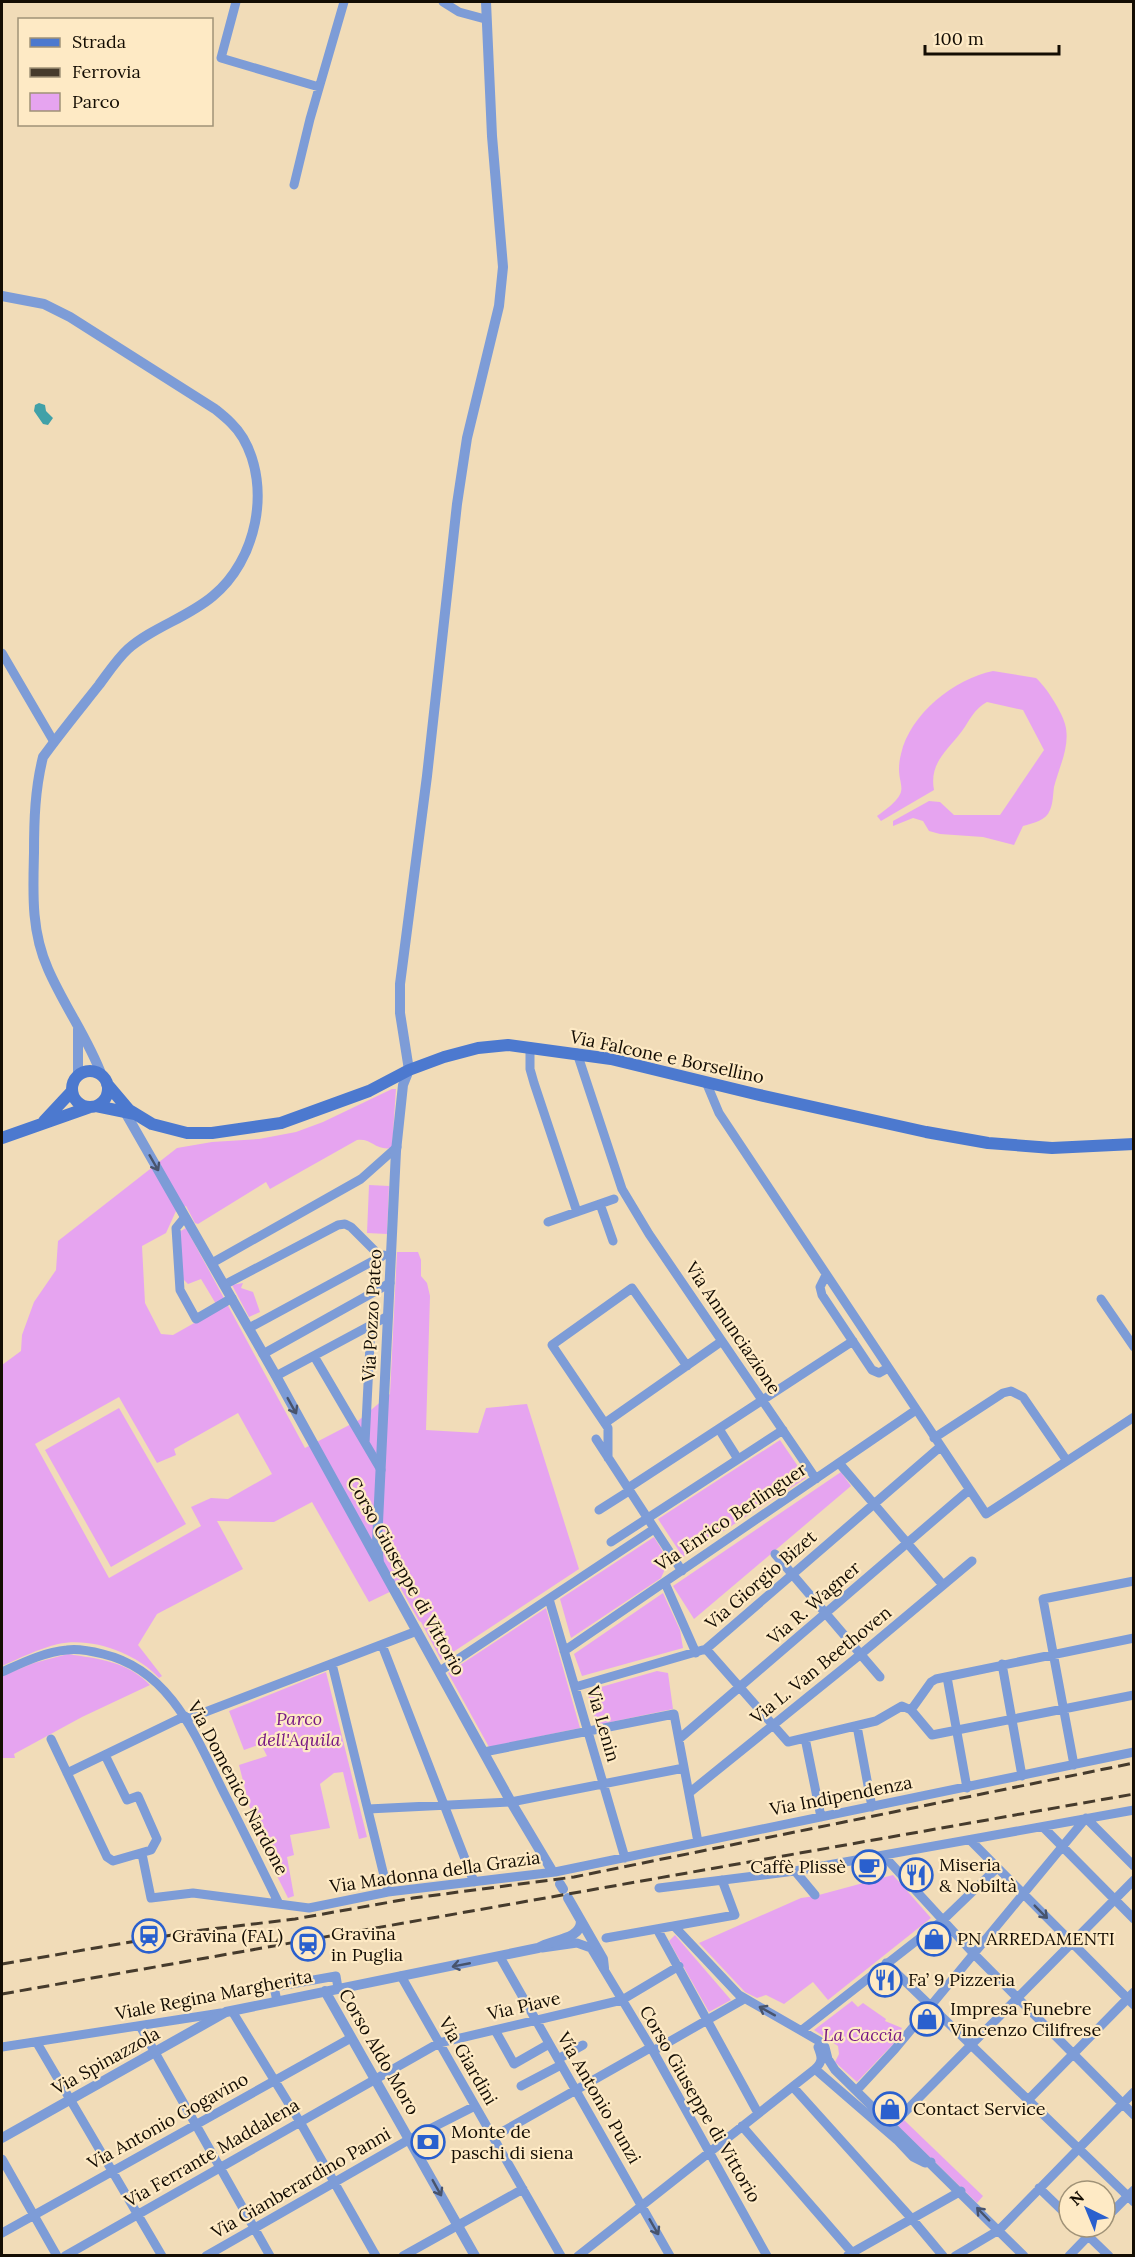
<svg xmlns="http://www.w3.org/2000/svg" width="1135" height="2257" font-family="Lora,serif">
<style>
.green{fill:#e6a4f0;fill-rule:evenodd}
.water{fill:#41a1a8}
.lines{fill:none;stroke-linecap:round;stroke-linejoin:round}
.minor{stroke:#7d9cd7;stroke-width:9}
.tertiary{stroke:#7d9cd7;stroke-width:10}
.secondary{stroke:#4c79cf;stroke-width:12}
.rail{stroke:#463b2c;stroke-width:3;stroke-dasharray:12 6;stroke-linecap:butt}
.oneway{stroke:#48546d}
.labels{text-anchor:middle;stroke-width:4.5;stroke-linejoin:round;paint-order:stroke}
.street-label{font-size:18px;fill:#140d03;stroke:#feeac5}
.park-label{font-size:18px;font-style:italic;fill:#771784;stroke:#feeac5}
.poi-label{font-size:18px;fill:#140d03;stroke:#feeac5;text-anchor:start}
</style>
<rect width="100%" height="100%" fill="#f1dcb8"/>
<path class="green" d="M993,671l43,7c10,9 25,32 29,46 6,21 -6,43 -11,63 -1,7 -1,17 -4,23 -4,11 -17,13 -27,16l-9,19 -31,-8 -43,-3 -11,-3 -6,-10 -10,-3 -20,8v-5l36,-20 11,1 14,13h46l44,-65 -21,-40 -36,-8c-13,7 -17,18 -25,29 -15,20 -33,32 -28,59l-53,31 -4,-5c42,-30 15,-26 24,-62 9,-40 53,-75 92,-83z
M392,1089h4l-4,59c-17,3 -20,-10 -35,-8l-87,49 -4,-7 -68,42 -3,-1 -9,-17 -10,5 -10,22 -24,13 3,57 16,31 12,1 46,-26 -18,-30 -13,5 -7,-7 -2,-45 7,-4 119,220 54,-28 31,-26 7,-142h21l3,8v16l6,7 3,13 -4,134 52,3 8,-25 41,-4 52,165 -138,91 -20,-38 -2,-1 -19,-34 -31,15 -57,-100 -38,20 -57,-1 26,48 -86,45 -19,31 24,31 -3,2c-23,-25 -67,-41 -101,-34 -20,5 -38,14 -56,22v-301l19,-14 1,-16 12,-33 22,-32 2,-29 119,-93 35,-6 47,-3 37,-7 27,-10zM119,1397l38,66 19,-8 -2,-6 64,-36 34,61 -44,25 -17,-1 -20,9 10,19 -92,52 -74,-134z
M369,1185l20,1 -2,48 -20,-1z
M243,1283l-2,5 12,4 7,20 -11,5 -17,-32z
M119,1408l67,116 -75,43 -66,-117z
M780,1440l26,38 -123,79 -25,-38z
M841,1472l10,14 -157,133 -21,-33z
M654,1537c10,17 17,22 7,41l-90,60 -11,-39z
M663,1593l17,37 3,18 -101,28 -8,-22z
M546,1608l34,120 -91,19 -41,-74z
M68,1654c31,5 59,7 82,31l-68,32 -68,37 1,4h-13v-82l32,-13z
M657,1671l11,2 5,36 -76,16 -10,-34z
M326,1672l41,165 -8,2 -16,-67 -9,1 -14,11 10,44 -40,7 4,20 -7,2 7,39 -6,2 -38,-76 3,-2 -14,-55 28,-9 -6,-12 -17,6 -15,-39z
M893,1875l38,43 -103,82 -15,-18 -29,22 -18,-9 -9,3 -12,-6 -46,-49 102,-45 14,-2z
M675,1935l56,65 -22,12 -40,-71z
M852,2001l6,6 5,-4 23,16 -1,2 17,7 -7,14 -38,40 -22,-20 4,-8 -1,-8 -24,-16z
M904,2120l79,76 -6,7 -79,-77z"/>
<path class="water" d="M39,403l6,2 1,6 7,7 -5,7 -5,-1 -9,-13 1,-6z"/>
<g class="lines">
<path class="minor" d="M236,2l-15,56 98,29
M443,2l16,10 26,7
M294,185l16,-66 34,-117
M2,653l52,89
M530,1047v22l4,14 43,129
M577,1053l45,136 27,45 167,245
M706,1082l13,31 267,401 148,-97
M600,1204l13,37
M185,1217l-9,11 4,62 16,29 36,-21
M548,1222l66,-23
M212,1263l149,-84 36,-32
M826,1275l-6,12 2,8 50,75 7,3 9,-5
M224,1285l114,-60 7,-1 6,3 30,30
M1101,1299l33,48
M249,1328l135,-73
M263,1354l127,-71
M314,1356l67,114
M276,1376l112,-60
M605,1423l117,-82
M719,1429l19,30
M934,1438l69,-45 8,-2 12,6 44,64
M596,1439l86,132
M365,1443l6,-118
M608,1458v-30l-56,-83 80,-57 55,78
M839,1463l104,122
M628,1488l225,-147
M599,1510l30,-19
M611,1542l172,-112
M775,1554l105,123
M665,1583l31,70
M549,1599l76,259
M382,1645l92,237
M706,1649l82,93 88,-21 26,-15 9,4 21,25 202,-40
M564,1651l352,-241
M332,1664l56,228
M1002,1664l20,112
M440,1671l214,-142
M2,1672c20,-9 42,-20 65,-22 11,-2 24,1 36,4 68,16 93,83 121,139 19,37 37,74 55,111
M947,1677l20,111
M575,1687l131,-38 234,-202
M911,1710l20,-28 5,-3 198,-41
M187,1719l230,-88
M857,1726l15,81
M805,1738l16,79
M51,1739l56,118 6,4 38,-11 6,-11 -19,-43 -11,4 -22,-45
M679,1739l290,-249
M484,1752l190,-38 24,128
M1074,1765l-31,-166 91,-18
M67,1773l118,-57
M689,1793l172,-139 111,-93
M368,1809l143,-7 173,-34
M1086,1818l48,48
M1043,1827l91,92
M970,1840l164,165
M142,1854l9,44 42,-5 116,15 79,-16 167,-20 579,-120
M884,1856l90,98 160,161
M795,1871l20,24
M659,1888l136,-17 339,-61
M674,1926l65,69 80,46 6,6 3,12 7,11 189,186
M657,1929l101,184
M606,1938l129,-23 -13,-35
M542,1948l35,-5 14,5 62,103 114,205
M500,1957l170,299
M886,1963l248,239
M401,1976l160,280
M277,2001l-3,-14 62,-11 2,12
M232,2011l68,111 76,134
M140,2026l130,230
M495,2030l19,34 35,-20
M802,2030l141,-110 54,-52
M37,2043l125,213
M2,2047l219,-34
M653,2051l91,-52
M558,2059l25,-14
M815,2069l82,71 16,17 12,6 6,-1
M521,2086l40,-21
M793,2087l119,132 31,37
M857,2090l38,-41 191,-231
M1029,2099l105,-107
M892,2125l242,-245
M742,2126l113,130
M493,2137l157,-89
M2,2159l55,97
M1039,2188l30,29
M1105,2219l29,-29
M1079,2227l30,29
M2,2233l349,-195
M848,2255l113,-64
M65,2256l374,-213 183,-43 57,-34
M206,2256l204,-117 65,-33
M403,2256l120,-67
M578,2256l237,-187c8,-7 7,-12 3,-22
M955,2256l44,-26 135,-138
M1069,2256l28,-29"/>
<path class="tertiary" d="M2,296l42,8 26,13 145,92c11,9 21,17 28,29 29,50 13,123 -30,158 -26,22 -60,31 -85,53 -11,10 -20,24 -29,36 -19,24 -38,47 -56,72 -8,32 -9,63 -9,96 -1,40 -3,78 14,116 16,37 40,69 54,107
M78,1029v46
M125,1112l151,264 235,426 40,67
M379,1563l-2,-20 19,-392 7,-66 6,-15 -9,-57v-29l27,-208 30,-272 10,-66 32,-132 4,-39 -11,-131 -6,-134
M560,1884l3,5
M568,1898l35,61 1,9
M325,1991l150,265
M2,2138l224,-126 312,-64c14,-9 43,-8 43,-27"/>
<path class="secondary" d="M72 1089a18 18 0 1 1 36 0a18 18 0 1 1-36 0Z
M107,1084l22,26 23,14 35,9h25l69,-10 88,-32 40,-21 35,-13 34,-9 30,-3 103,14 144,35 171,38 62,11 64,5 82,-4
M96,1106l39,8
M44,1121l28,-30
M2,1138l88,-31"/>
<path class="rail" d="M2,1964l193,-33 100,-12 118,-21 161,-21 560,-114
M2,1994l1132,-200"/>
</g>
<defs><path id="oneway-shaft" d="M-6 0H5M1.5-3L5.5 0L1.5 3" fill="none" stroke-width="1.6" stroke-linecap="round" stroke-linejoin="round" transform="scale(1.5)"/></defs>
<g class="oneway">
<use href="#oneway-shaft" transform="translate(154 1163) rotate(60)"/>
<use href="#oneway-shaft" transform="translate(292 1406) rotate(61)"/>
<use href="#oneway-shaft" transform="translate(1041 1912) rotate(45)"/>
<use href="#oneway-shaft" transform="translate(461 1965) rotate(169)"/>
<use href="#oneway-shaft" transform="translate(767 2011) rotate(-151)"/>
<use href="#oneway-shaft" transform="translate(437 2188) rotate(61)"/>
<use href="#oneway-shaft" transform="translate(983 2214) rotate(-134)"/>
<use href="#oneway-shaft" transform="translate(654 2227) rotate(60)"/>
</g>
<defs>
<symbol id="cafe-ring" viewBox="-11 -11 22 22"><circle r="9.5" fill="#feeac5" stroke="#2a60ce" stroke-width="1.5"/><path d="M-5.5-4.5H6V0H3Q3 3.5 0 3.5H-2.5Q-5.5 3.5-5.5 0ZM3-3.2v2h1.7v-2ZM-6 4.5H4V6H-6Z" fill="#2a60ce"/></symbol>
<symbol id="restaurant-ring" viewBox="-11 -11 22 22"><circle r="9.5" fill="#feeac5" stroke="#2a60ce" stroke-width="1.5"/><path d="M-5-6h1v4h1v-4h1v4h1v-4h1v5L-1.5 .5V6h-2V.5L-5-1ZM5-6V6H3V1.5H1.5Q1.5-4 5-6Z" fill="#2a60ce"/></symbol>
<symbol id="station-ring" viewBox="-11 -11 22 22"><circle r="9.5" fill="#feeac5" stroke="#2a60ce" stroke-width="1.5"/><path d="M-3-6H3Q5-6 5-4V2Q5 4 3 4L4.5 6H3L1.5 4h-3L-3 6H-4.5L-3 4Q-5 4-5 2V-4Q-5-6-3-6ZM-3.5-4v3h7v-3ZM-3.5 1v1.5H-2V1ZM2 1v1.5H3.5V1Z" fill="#2a60ce"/></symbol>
<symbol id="shop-ring" viewBox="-11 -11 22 22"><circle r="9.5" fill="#feeac5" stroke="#2a60ce" stroke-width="1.5"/><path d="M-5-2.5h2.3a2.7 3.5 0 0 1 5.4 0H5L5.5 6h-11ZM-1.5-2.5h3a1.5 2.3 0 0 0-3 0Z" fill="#2a60ce"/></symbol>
<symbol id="bank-ring" viewBox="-11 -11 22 22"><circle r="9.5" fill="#feeac5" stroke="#2a60ce" stroke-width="1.5"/><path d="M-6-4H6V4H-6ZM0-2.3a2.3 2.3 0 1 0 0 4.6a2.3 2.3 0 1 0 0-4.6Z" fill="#2a60ce"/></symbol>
</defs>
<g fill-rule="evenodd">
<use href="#cafe-ring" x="850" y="1848" width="38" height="38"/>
<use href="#restaurant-ring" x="897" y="1856" width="38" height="38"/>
<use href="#station-ring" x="130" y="1917" width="38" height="38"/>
<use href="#shop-ring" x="915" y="1920" width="38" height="38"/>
<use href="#station-ring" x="289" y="1925" width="38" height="38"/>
<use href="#restaurant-ring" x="866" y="1961" width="38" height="38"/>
<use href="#shop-ring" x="908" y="2000" width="38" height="38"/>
<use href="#shop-ring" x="871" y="2090" width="38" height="38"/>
<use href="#bank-ring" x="409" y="2123" width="38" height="38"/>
</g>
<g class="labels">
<g class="street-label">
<text transform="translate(667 1057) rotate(12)" y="6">Via Falcone e Borsellino</text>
<text transform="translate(372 1315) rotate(-87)" y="6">Via Pozzo Pateo</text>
<text transform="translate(733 1328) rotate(56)" y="6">Via Annunciazione</text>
<text transform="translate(731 1517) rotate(-34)" y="6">Via Enrico Berlinguer</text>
<text transform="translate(406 1576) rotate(61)" y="6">Corso Giuseppe di Vittorio</text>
<text transform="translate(761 1580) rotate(-41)" y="6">Via Giorgio Bizet</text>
<text transform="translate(814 1603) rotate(-41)" y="6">Via R. Wagner</text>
<text transform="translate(821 1665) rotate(-39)" y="6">Via L. Van Beethoven</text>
<text transform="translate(603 1724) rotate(74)" y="6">Via Lenin</text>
<text transform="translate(238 1788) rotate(62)" y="6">Via Domenico Nardone</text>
<text transform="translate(841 1796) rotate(-11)" y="6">Via Indipendenza</text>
<text transform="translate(435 1872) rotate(-8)" y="6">Via Madonna della Grazia</text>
<text transform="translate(214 1995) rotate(-11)" y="6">Viale Regina Margherita</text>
<text transform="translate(524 2006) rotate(-13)" y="6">Via Piave</text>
<text transform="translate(379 2052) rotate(60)" y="6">Corso Aldo Moro</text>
<text transform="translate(106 2061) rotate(-29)" y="6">Via Spinazzola</text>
<text transform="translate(468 2061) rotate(60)" y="6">Via Giardini</text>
<text transform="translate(599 2098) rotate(60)" y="6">Vía Antonio Punzi</text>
<text transform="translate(700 2104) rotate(60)" y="6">Corso Giuseppe di Vittorio</text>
<text transform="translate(168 2121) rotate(-29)" y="6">Via Antonio Gogavino</text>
<text transform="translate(212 2153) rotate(-30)" y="6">Via Ferrante Maddalena</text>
<text transform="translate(301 2183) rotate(-30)" y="6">Via Gianberardino Panni</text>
</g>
<g class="park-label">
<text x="299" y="1725">Parco<tspan x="299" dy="21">dell'Aquila</tspan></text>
<text x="863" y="2041">La Caccia</text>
</g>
<g class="poi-label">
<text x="939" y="1871">Miseria<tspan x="939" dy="21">&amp; Nobiltà</tspan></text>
<text x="846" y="1873" text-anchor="end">Caffè Plissè</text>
<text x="331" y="1940">Gravina<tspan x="331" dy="21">in Puglia</tspan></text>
<text x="172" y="1942">Gravina (FAL)</text>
<text x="957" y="1945">PN ARREDAMENTI</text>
<text x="908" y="1986">Fa’ 9 Pizzeria</text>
<text x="950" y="2015">Impresa Funebre<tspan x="950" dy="21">Vincenzo Cilifrese</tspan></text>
<text x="913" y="2115">Contact Service</text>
<text x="451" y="2138">Monte de<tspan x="451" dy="21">paschi di siena</tspan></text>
</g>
</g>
<rect width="1135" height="2257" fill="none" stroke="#140d03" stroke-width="6"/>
<rect x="18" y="18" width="195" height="108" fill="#feeac5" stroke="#a09277" stroke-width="1.5"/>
<rect x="30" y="38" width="30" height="9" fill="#4c79cf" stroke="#a09277" stroke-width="1.5"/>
<text x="72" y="48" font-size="18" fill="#140d03">Strada</text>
<rect x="30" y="68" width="30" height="9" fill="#463b2c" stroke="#a09277" stroke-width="1.5"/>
<text x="72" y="78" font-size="18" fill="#140d03">Ferrovia</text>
<rect x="30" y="93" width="30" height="18" fill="#e6a4f0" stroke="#a09277" stroke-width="1.5"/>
<text x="72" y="108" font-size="18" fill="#140d03">Parco</text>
<g transform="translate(1087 2209) rotate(317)"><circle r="28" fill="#feeac5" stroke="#a09277" stroke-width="1.5"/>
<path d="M0-4.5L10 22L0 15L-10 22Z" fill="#2a60ce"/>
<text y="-9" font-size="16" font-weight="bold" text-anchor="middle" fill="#140d03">N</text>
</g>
<path d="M925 45v9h134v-9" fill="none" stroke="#140d03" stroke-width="3"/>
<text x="934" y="45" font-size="18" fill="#140d03" stroke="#feeac5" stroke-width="4.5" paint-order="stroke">100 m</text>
</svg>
